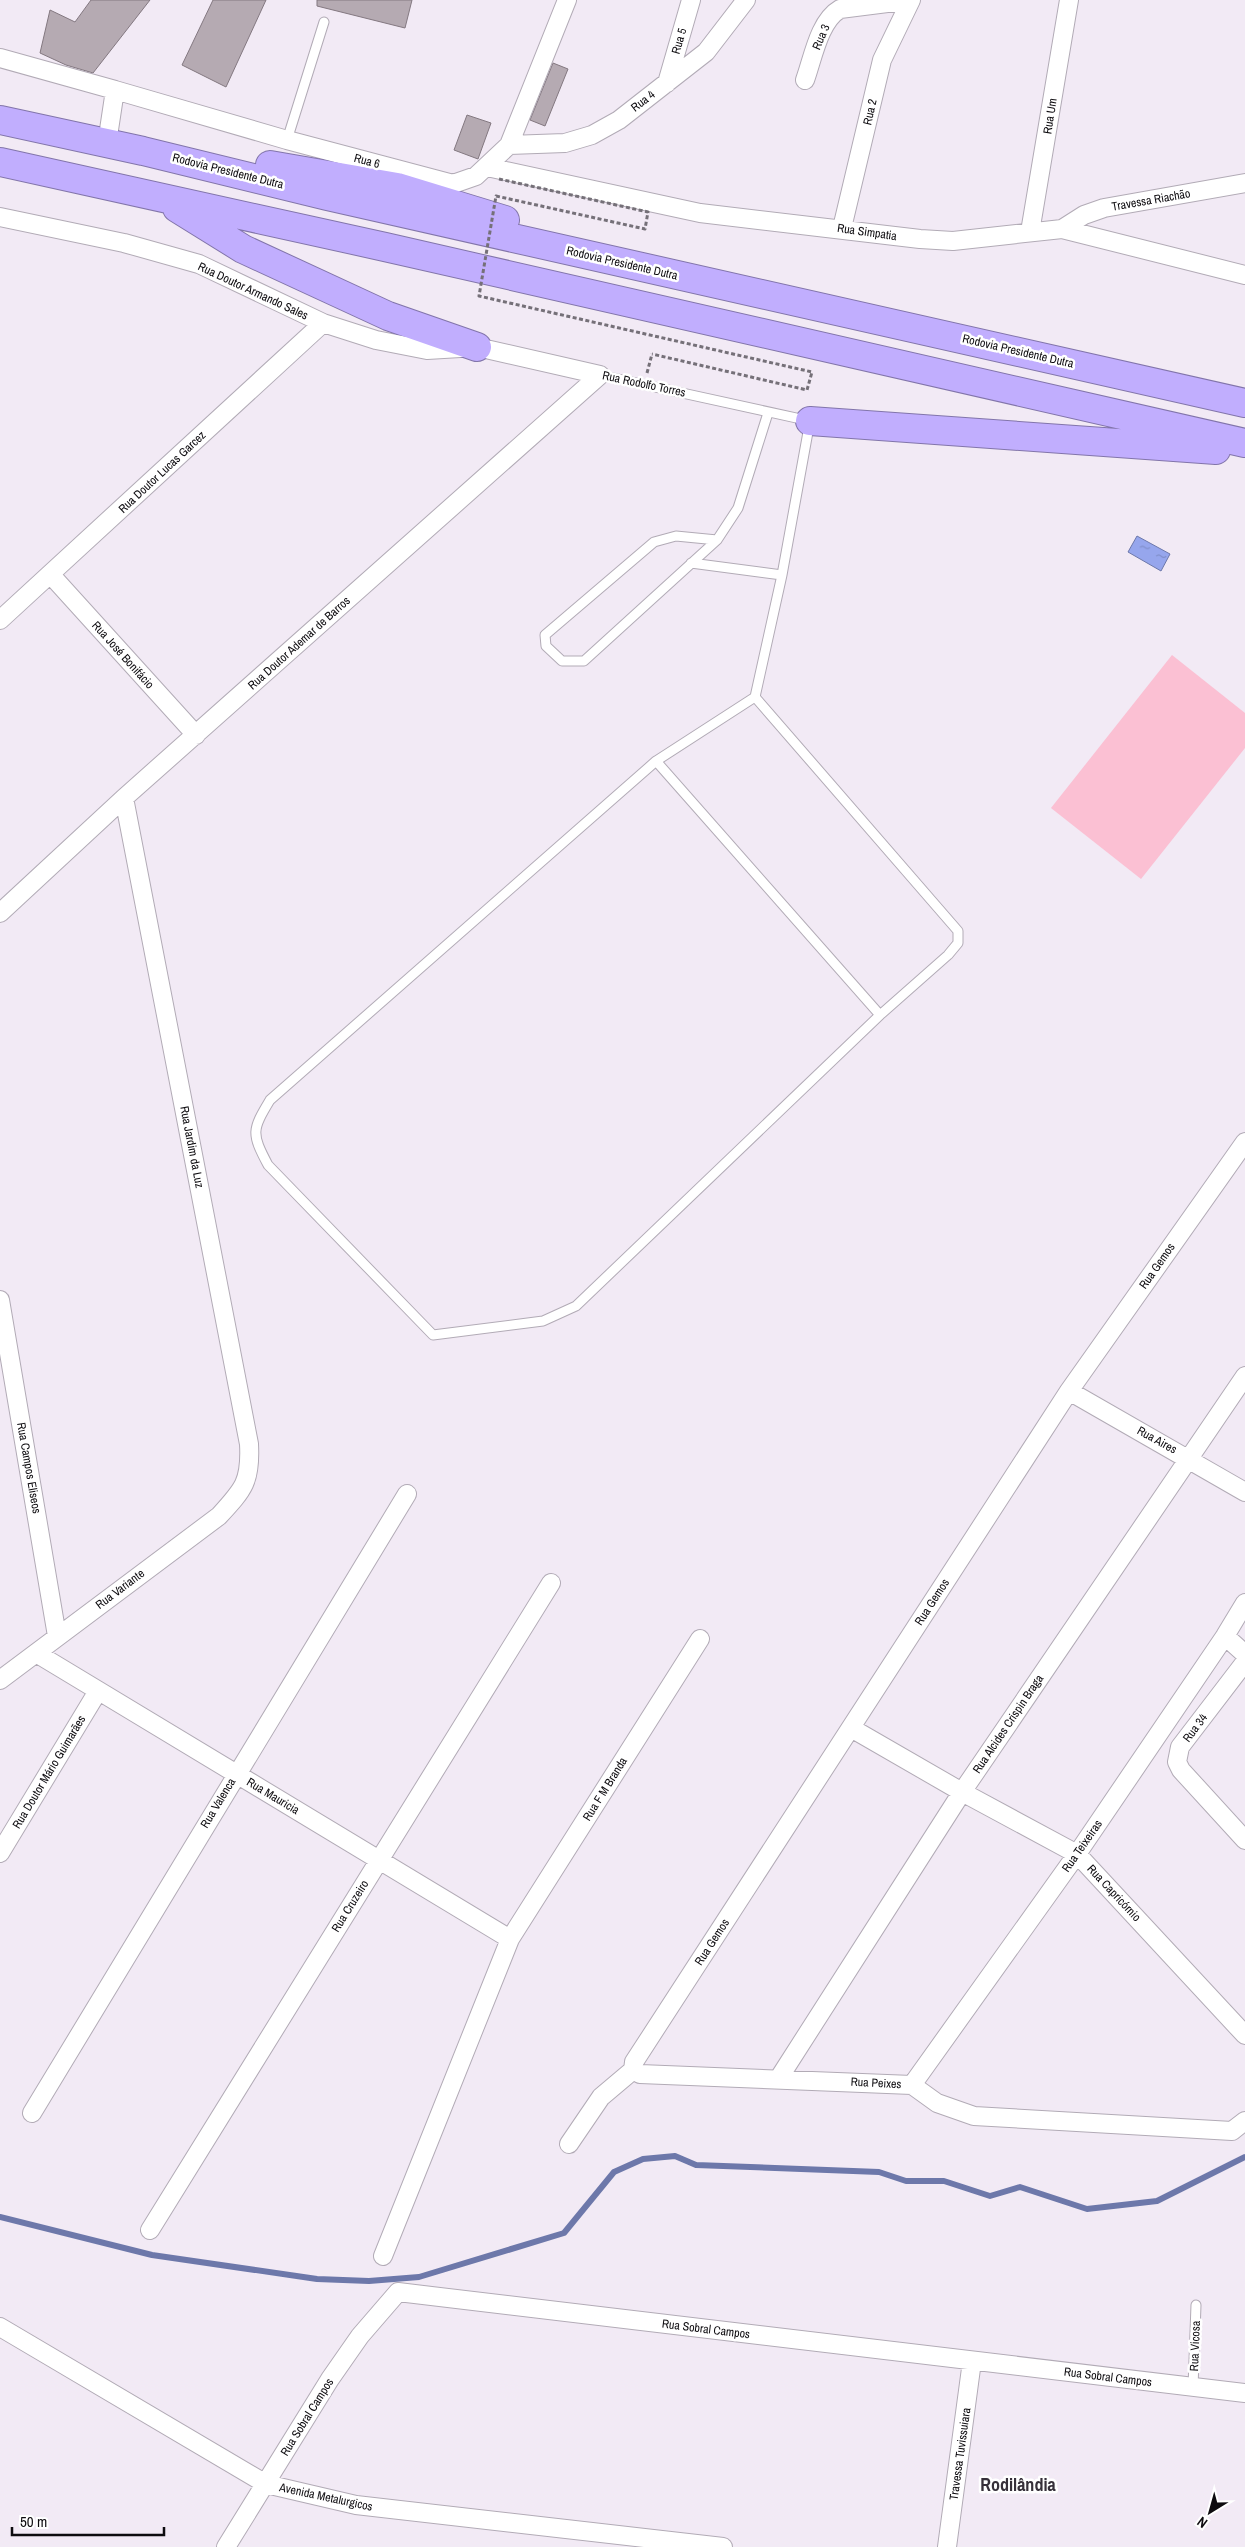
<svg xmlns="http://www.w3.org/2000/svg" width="1245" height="2547" font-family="'Archivo Narrow',sans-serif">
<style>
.pitch{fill:#fbc0d3}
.water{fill:url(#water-ripples);stroke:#6d78aa}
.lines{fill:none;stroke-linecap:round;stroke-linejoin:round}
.stream{stroke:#6d78aa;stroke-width:6}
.building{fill:#b5aab2;stroke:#837880}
.service-casing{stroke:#b2abb6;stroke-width:11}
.minor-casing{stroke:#b2abb6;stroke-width:20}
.motorway-casing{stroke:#8275aa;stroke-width:30}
.path{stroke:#757078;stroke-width:3;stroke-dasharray:4 2.5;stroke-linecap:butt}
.service{stroke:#fff;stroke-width:9}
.minor{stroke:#fff;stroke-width:18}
.motorway{stroke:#c1aefe;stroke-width:28}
.path-bridge{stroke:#757078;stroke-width:3;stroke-dasharray:4 2.5;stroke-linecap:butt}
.labels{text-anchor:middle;stroke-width:5;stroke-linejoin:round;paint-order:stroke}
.street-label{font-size:12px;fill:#0d0b0f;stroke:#fff}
.district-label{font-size:18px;font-weight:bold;fill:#363039;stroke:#fff}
</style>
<defs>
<pattern id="water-ripples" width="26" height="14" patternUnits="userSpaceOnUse" patternTransform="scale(1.25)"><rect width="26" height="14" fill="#96a6ed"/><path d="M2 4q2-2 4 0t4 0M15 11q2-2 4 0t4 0" fill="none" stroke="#808eca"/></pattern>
</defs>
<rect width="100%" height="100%" fill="#f2eaf5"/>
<path class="pitch" d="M1172,655l73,58v35l-104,131 -90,-71z"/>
<path class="water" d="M1137,536l33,18 -9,17 -33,-19z"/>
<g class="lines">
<path class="stream" d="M0,2217l152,38 165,24 52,2 50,-4 145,-44 50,-61 29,-13 32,-3 21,9 183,7 27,9h38l46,15 30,-9 67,22 70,-8 88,-44"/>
</g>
<path class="building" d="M91,0h59l-57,73 -27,-8 -26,-12 10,-43 25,12z
M213,0h53l-40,87 -44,-22z
M317,0h95l-7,28 -88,-22z
M553,63l15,6 -23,57 -15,-6z
M467,115l24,8 -13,36 -24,-9z"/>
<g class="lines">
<defs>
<path id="service" d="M287,140l37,-118
M600,375l210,46 -28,154 -27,122 -99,64 -386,339c-18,30 -19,33 -2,65l165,170 110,-14 33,-15 304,-291 -224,-254
M717,540l-41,-4 -22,6 -109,93 1,11 16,15h22l133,-121 21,-32 30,-95
M691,563l91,12
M755,697l203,234v12l-10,12 -68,60
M1193,2387l3,-82"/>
<path id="minor" d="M0,58l115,32
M805,80c8,-22 14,-59 35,-71l71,-9
M667,83l24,-83
M107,143l8,-53 172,50 166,44 23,-8 33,-31 58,-145
M509,145l56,-2 27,-8 27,-15 87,-68 40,-52
M487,167l213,46 220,26 33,2 109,-12 183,46
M0,217l124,26 75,21 124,59 53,17 51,10 50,-3 123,28
M842,228l40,-168 29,-60
M1062,229l22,-14 20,-7 141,-25
M1030,232l39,-232
M51,575l145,160
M0,620l323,-297
M0,913l124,-115 476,-423
M0,1300l57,336
M1069,1391l176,101
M1225,1636l20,18
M36,1653l474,286
M1245,1662l-65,85 -3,15 4,8 64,70
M0,1680l219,-164c25,-27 32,-35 30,-72l-125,-646
M851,1728l111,64 115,62 168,181
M0,1853l98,-162
M633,2070l1,-8 435,-671 176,-249
M633,2070l7,4 272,11 25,18 37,13 258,15 13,-10
M779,2078l183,-286 283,-416
M912,2085l165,-231 148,-218 20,-33
M32,2113l375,-619
M569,2144l32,-47 32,-27
M150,2230l401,-647
M383,2256l127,-317 190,-300
M0,2327l266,157 90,21 367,42
M226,2547l104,-168 30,-43 38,-44 847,101
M947,2547l25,-186"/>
<path id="motorway" d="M0,120l143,31 184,45 918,207
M0,162l385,85 860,196
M270,165l127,22 108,33
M177,208l66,41 145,67 89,31
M810,421l406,29"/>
</defs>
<use href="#service" class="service-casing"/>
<use href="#minor" class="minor-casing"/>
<use href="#motorway" class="motorway-casing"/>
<path class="path" d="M647,373l5,-19"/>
<use href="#service" class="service"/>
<use href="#minor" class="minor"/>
<use href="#motorway" class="motorway"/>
<path class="path-bridge" d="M499,179l149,33 -3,17 -149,-33 -17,100 333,76 -5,18 -155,-36"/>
</g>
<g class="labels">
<g class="street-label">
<text transform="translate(821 37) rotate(-67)" y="4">Rua 3</text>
<text transform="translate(679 41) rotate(-74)" y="4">Rua 5</text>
<text transform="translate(643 101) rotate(-38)" y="4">Rua 4</text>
<text transform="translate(870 112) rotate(-77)" y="4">Rua 2</text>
<text transform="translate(1050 116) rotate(-81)" y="4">Rua Um</text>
<text transform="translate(367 161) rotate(15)" y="4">Rua 6</text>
<text transform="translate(228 171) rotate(14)" y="4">Rodovia Presidente Dutra</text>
<text transform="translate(1151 200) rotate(-10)" y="4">Travessa Riachão</text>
<text transform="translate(867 232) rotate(8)" y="4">Rua Simpatia</text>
<text transform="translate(622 263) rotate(13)" y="4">Rodovia Presidente Dutra</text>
<text transform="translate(253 291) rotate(25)" y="4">Rua Doutor Armando Sales</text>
<text transform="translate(1018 351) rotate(13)" y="4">Rodovia Presidente Dutra</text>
<text transform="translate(644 384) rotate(12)" y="4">Rua Rodolfo Torres</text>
<text transform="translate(162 472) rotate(-43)" y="4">Rua Doutor Lucas Garcez</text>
<text transform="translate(299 643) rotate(-42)" y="4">Rua Doutor Ademar de Barros</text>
<text transform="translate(123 655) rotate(48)" y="4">Rua José Bonifácio</text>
<text transform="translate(192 1147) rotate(79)" y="4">Rua Jardim da Luz</text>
<text transform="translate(1157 1266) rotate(-55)" y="4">Rua Gemos</text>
<text transform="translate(1157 1440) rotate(29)" y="4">Rua Aires</text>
<text transform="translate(29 1468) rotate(80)" y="4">Rua Campos Eliseos</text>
<text transform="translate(120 1589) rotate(-37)" y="4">Rua Variante</text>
<text transform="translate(932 1602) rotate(-57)" y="4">Rua Gemos</text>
<text transform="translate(1008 1724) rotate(-56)" y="4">Rua Alcides Crispin Braga</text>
<text transform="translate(1195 1728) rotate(-53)" y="4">Rua 34</text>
<text transform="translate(49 1772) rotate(-59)" y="4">Rua Doutor Mário Guimarães</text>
<text transform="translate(605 1789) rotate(-58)" y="4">Rua F M Branda</text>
<text transform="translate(273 1796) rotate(31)" y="4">Rua Mauricia</text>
<text transform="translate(218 1803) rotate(-59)" y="4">Rua Valenca</text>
<text transform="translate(1082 1846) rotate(-55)" y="4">Rua Teixeiras</text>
<text transform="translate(1114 1893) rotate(47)" y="4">Rua Capricórnio</text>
<text transform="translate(350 1906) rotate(-58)" y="4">Rua Cruzeiro</text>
<text transform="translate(712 1942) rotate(-57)" y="4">Rua Gemos</text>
<text transform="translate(876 2083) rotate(3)" y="4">Rua Peixes</text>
<text transform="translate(706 2329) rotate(7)" y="4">Rua Sobral Campos</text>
<text transform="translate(1195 2346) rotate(-88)" y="4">Rua Vicosa</text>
<text transform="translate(1108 2377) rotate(7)" y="4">Rua Sobral Campos</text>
<text transform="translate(307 2417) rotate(-58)" y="4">Rua Sobral Campos</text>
<text transform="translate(960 2454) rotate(-82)" y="4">Travessa Tuvissuiara</text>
<text transform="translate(326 2497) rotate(12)" y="4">Avenida Metalurgicos</text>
</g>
<g class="district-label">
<text x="1018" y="2491">Rodilândia</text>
</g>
</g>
<g transform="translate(1210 2512) rotate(217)" stroke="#ffffff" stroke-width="4" paint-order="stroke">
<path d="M0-4L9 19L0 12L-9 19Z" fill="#0d0b0f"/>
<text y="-8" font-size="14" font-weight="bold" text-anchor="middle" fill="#0d0b0f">N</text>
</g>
<path d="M12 2527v8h152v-8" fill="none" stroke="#0d0b0f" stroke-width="2.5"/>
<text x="20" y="2527" font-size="15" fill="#0d0b0f" stroke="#ffffff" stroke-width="4" paint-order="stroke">50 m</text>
</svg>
